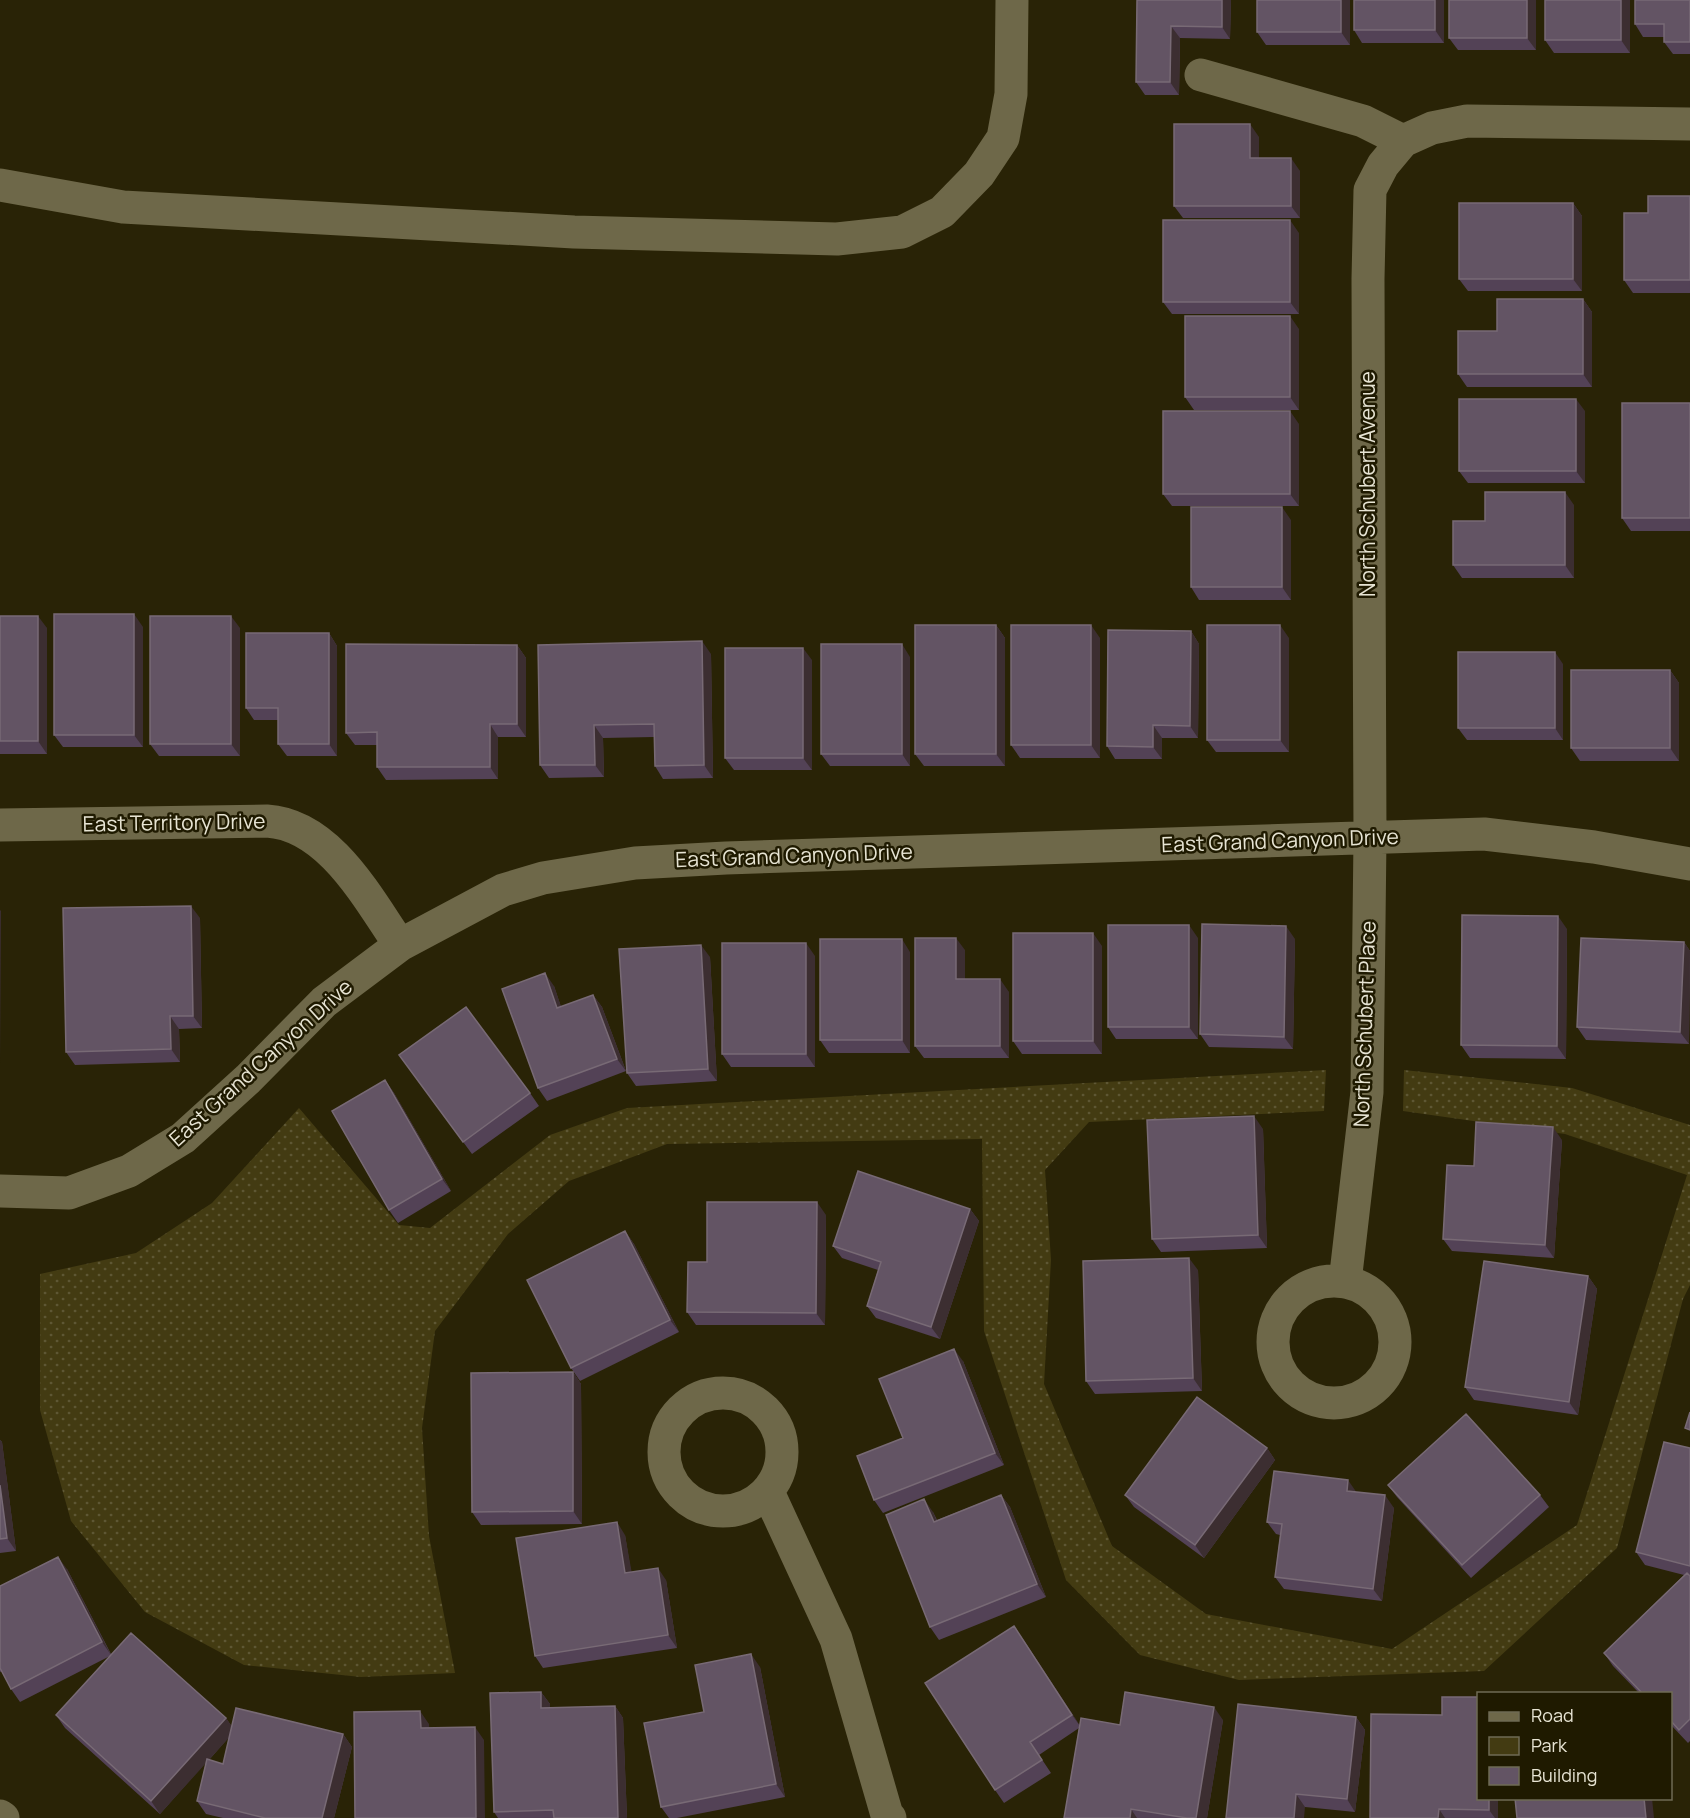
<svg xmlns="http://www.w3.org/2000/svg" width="1690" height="1818" font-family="Manrope,sans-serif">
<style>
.green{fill:url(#green-dots)}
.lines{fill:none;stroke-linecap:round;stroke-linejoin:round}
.minor{stroke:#6e6849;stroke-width:33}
.wall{fill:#534256;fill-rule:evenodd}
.shaded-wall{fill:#3c2e31}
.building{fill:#635464;stroke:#786a75;stroke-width:1.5}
.labels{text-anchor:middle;stroke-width:5;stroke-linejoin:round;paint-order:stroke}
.street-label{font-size:21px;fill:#e7e4d3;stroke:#1f1a00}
</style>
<defs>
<pattern id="green-dots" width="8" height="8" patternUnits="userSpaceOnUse" patternTransform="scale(1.5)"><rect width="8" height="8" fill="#433b12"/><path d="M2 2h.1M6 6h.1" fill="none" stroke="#5e5734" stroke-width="1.8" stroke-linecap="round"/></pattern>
</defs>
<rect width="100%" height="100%" fill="#292306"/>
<path class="green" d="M1326,1070l-2,41 -235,11 -44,48 6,90 -7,124 68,162 94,68 186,35 185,-124 110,-350 -122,-41 -162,-23 1,-41 168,18 118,37v160l-7,14 -66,249 -133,123 -245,9 -99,-25 -74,-75 -82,-249 -2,-192 -315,5 -98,37 -61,53 -73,97 -13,97 7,108 26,137 -94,4 -117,-12 -99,-53 -74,-91 -31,-111v-136l96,-21 76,-50 87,-95 100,117 31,3 120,-93 77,-27z"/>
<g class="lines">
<path class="minor" d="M1201,75l162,46 40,20
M0,185l123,22 451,25 263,7 65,-7 40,-20 37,-38 24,-36 8,-44 1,-94
M0,825l267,-4c63,4 101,78 133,124
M0,1191l69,2 60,-22 54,-33 65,-59 76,-77 76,-57 103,-55 40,-12 92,-15 91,-5 758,-24 110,13 96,17
M1273 1342a61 61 0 1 1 122 0a61 61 0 1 1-122 0Z
M1345,1282l22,-190 3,-254 -2,-559 2,-89 13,-25 20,-24 29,-13 35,-7 223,3
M664 1452a59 59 0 1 1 118 0a59 59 0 1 1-118 0Z
M768,1492l68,147 51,176 3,3
M0,1816l3,2"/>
</g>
<path class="wall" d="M1137,0h94l-1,39 -50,-1 -1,57h-34l-9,-13z
M1350,0v45h-84l-9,-13z
M1444,0v43h-82l-8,-13z
M1536,0v50h-78l-9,-12z
M1630,0v53h-76l-9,-13z
M1690,0v54h-17l-9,-12v-5h-21l-8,-13z
M1259,137v21l41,13v47h-117l-9,-12z
M1690,196v97h-57l-9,-13z
M1573,203l9,13v75h-114l-9,-12z
M1299,233v81h-127l-9,-12z
M1583,299l9,13v75h-125l-9,-13z
M1299,329v81h-105l-9,-13z
M1690,403v128h-59l-9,-13z
M1585,411v72h-117l-9,-12z
M1299,424v82h-127l-9,-12z
M1574,505v73h-112l-9,-13 32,-44z
M1291,520v80h-92l-8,-13z
M0,616l47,12v126h-47z
M996,625l9,13v128h-81l-9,-12z
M143,627v120h-80l-9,-12z
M240,628v128h-81l-9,-12z
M1191,631l8,13 -1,94h-36v21h-47l-8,-13z
M329,633l8,13v110h-50l-9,-12v-24h-24l-8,-12z
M1100,638v120h-80l-9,-13z
M1289,638v114h-73l-9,-12z
M517,645l9,13v79h-28v42l-112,1 -9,-13v-22h-22l-9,-12z
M538,645l173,9 2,124 -50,1 -8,-13 -1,-29 -51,1 1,39 -55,1 -9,-13z
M910,657v109h-80l-9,-12z
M812,660v110h-78l-9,-12z
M1563,664v76h-96l-9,-12z
M1670,670l9,13v78h-99l-9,-13z
M200,918l2,110 -23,1 1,33 -105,3 -9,-13z
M1567,929l-1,130 -96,-1 -9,-13z
M1198,938v101h-82l-8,-12z
M1295,939l-2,110 -84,-2 -9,-13z
M1684,942l6,9 -1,93 -103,-4 -9,-13z
M1102,946v108h-80l-9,-13z
M965,950v29l44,13v66h-85l-9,-12z
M910,952v101h-81l-9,-13z
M815,956v111h-84l-9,-13z
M710,957l7,124 -81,5 -9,-13z
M554,986l7,21 32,-12 9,12 24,64 -79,30 -9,-13z
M408,1067l122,26 9,13 -67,48z
M385,1080l9,13 57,98 -53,32 -9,-13z
M1263,1129l4,119 -106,4 -9,-13z
M1562,1140l-8,118 -102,-7 -9,-12z
M970,1209l9,12 -39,118 -64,-21 -9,-12 11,-36 -36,-12 -9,-12z
M826,1215l-1,110h-129l-9,-13 20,-50z
M625,1231l9,13 45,88 -99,49 -9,-13z
M1198,1270l4,121 -107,3 -9,-13z
M1588,1276l9,13 -19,126 -104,-15 -9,-13z
M963,1361l41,104 -121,48 -9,-13 29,-62z
M573,1372l8,12 1,140 -101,1 -9,-13z
M0,1440l2,2 14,109 -16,2z
M1267,1448l8,12 -71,98 -70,-51 -9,-12z
M1690,1448v293l-2,2 -17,-18v-31h-31l-27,-28 -9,-13 80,-78 -39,-10 -9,-13z
M1388,1485l152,10 9,12 -78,71 -74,-81z
M1357,1492l37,16 -12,93 -98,-12 -9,-12 5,-42 -4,-1 -9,-12z
M1001,1495l9,12 36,90 -107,43 -9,-13 3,-115 4,8z
M625,1535l6,37 35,8 11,68 -134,20 -8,-12z
M67,1569l44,85 115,64 6,9 111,7 9,13 -18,71h-111l-17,-4 -9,-13 9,-39 -46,52 -95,-86 -9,-13 54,-59 -90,46 -9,-13 -9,-18 -2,1v-86zM229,1737l-6,27 -14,-4z
M1023,1639l57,87 143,-6 -16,98h-143l15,-90 -40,27 12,18 -47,30 -9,-13z
M760,1667l25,130 -108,21h-8l-8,-11 43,-95z
M541,1692l9,12v4l65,-2 8,12 4,100h-129l-4,-6z
M1356,1717l9,13 -10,82 -50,-5 -79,11z
M1498,1798v20h-128z"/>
<path class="shaded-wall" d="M1222,0h9l-1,39 -8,-12z
M1341,0h9v45l-9,-13z
M1435,0h9v43l-9,-13z
M1527,0h9v50l-9,-12z
M1621,0h9v53l-9,-13z
M1171,26l9,12 -1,57 -9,-13z
M1250,124l9,13v34l-9,-13z
M1291,158l9,13v47l-9,-12z
M1573,203l9,13v75l-9,-12z
M1290,220l9,13v81l-9,-12z
M1583,299l9,13v75l-9,-13z
M1290,316l9,13v81l-9,-13z
M1576,399l9,12v72l-9,-12z
M1290,411l9,13v82l-9,-12z
M1565,492l9,13v73l-9,-13z
M1282,507l9,13v80l-9,-13z
M134,614l9,13v120l-9,-12z
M38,616l9,12v126l-9,-13z
M231,616l9,12v128l-9,-12z
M996,625l9,13v128l-9,-12z
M1091,625l9,13v120l-9,-13z
M1280,625l9,13v114l-9,-12z
M1191,631l8,13 -1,94 -8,-12z
M329,633l8,13v110l-8,-12z
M702,641l9,13 2,124 -9,-13z
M902,644l8,13v109l-8,-12z
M517,645l9,13v79l-9,-13z
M803,648l9,12v110l-9,-12z
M1555,652l8,12v76l-8,-12z
M1670,670l9,13v78l-9,-13z
M490,724l8,13v42l-8,-12z
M594,725l9,13 1,39 -9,-12z
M1153,725l9,13v21l-9,-12z
M191,906l9,12 2,110 -9,-12z
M0,910l1,1 -1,154z
M1558,916l9,13 -1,130 -9,-13z
M1189,925l9,13v101l-9,-12z
M1286,926l9,13 -2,110 -9,-12z
M1093,933l9,13v108l-9,-13z
M956,938l9,12v42l-9,-13z
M902,939l8,13v101l-8,-13z
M1684,942l6,9 -1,93 -9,-12z
M806,943l9,13v111l-9,-13z
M701,945l9,12 7,124 -9,-12z
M545,973l9,13 12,35 -9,-13z
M1000,979l9,13v66l-9,-12z
M593,995l9,12 24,64 -9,-12z
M170,1016l9,13 1,33 -9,-13z
M385,1080l9,13 57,98 -9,-12z
M1254,1116l9,13 4,119 -9,-13z
M1553,1127l9,13 -8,118 -9,-13z
M817,1202l9,13 -1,110 -9,-12z
M970,1209l9,12 -39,118 -9,-12z
M625,1231l9,13 45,88 -9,-12z
M1189,1258l9,12 4,121 -9,-13z
M1588,1276l9,13 -19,126 -9,-13z
M954,1349l9,12 41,104 -9,-12z
M573,1372l8,12 1,140 -9,-13z
M0,1440l2,2 14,109 -9,-13 -7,-53z
M1267,1448l8,12 -71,98 -9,-13z
M1348,1480l9,13 -10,-2z
M1001,1495l9,12 36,90 -9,-13z
M1385,1495l9,13 -12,93 -9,-12z
M924,1499l9,13 9,22 -8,-12z
M617,1522l8,13 9,50 -9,-12z
M58,1557l9,12 44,86 -9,-13z
M658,1568l8,12 11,68 -9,-13z
M1014,1626l9,13 58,88 -9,-12z
M751,1654l9,13 25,130 -9,-13z
M541,1692l9,12v16l-9,-12z
M615,1706l8,12 4,100h-9z
M1214,1707l9,13 -16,98h-11z
M420,1711l9,13 1,17 -9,-13z
M1356,1717l9,13 -10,82 -8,-13z
M226,1718l9,13 -75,83 -9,-13z
M475,1727l9,13 1,78h-9z
M343,1734l9,13 -18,71h-12z
M1296,1794l9,13 -1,11h-10z
M1489,1798h9v20h-3l-6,-8z
M1644,1798h8l2,20h-8z
M1131,1809l6,9h-7z
M1439,1809l6,9h-7z"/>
<path class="building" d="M1137,0h85v27l-51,-1 -1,56h-34z
M1257,0h84v32h-84z
M1354,0h81v30h-81z
M1449,0h78v38h-78z
M1545,0h76v40h-76z
M1635,0h55v42h-26v-18h-29z
M1174,124h76v34h41v48h-117z
M1648,196h42v84h-66v-67h24z
M1459,203h114v76h-114z
M1163,220h127v82h-127z
M1497,299h86v75h-125v-43h39z
M1185,316h105v81h-105z
M1459,399h117v72h-117z
M1622,403h68v115h-68z
M1163,411h127v83h-127z
M1485,492h80v73h-112v-44h32z
M1191,507h91v80h-91z
M54,614h80v121h-80z
M0,616h38v125h-38z
M150,616h81v128h-81z
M915,625h81v129h-81z
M1011,625h80v120h-80z
M1207,625h73v115h-73z
M1108,630l83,1 -1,95 -37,-1v22l-46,-1z
M246,633h83v111h-51v-36h-32z
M702,641l2,124 -49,1 -1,-42 -60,1 1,40h-55l-2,-120z
M346,644l171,1v79h-27v43h-113v-35l-31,1z
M821,644h81v110h-81z
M725,648h78v110h-78z
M1458,652h97v76h-97z
M1571,670h99v78h-99z
M191,906l2,110h-23l1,33 -105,3 -3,-144z
M1462,915l96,1 -1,130 -96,-1z
M1202,924l84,2 -2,111 -84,-3z
M1108,925h81v102h-81z
M1013,933h80v108h-80z
M915,938h41v41h44v67h-85z
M1581,938l103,4 -4,90 -103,-5z
M820,939h82v101h-82z
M722,943h84v111h-84z
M701,945l7,124 -81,4 -8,-124z
M545,973l12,35 36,-13 24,64 -79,29 -36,-99z
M466,1007l64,86 -67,49 -64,-87z
M385,1080l57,99 -53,31 -57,-99z
M1254,1116l4,119 -106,4 -5,-119z
M1476,1122l77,5 -8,118 -102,-6 4,-74 27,1z
M858,1171l112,38 -39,118 -64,-21 14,-44 -48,-16z
M707,1202h110l-1,111 -129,-1 1,-50h19z
M625,1231l45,89 -99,48 -44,-88z
M1189,1258l4,120 -107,3 -3,-120z
M1484,1261l104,15 -19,126 -104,-15z
M954,1349l41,104 -121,47 -17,-44 46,-18 -24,-59z
M573,1372v139l-101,1 -1,-139z
M1197,1397l70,51 -72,97 -70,-50z
M1690,1412v18l-5,-2z
M1466,1414l74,81 -78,70 -74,-80z
M1664,1442l26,6v118l-54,-14z
M1274,1471l74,9 -1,11 38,4 -12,94 -98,-12 7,-53 -15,-2z
M0,1485l7,53 -7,1z
M1001,1495l36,89 -107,43 -44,-112 38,-16 10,23z
M617,1522l8,51 33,-5 10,67 -133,21 -19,-118z
M58,1557l44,85 -91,47 -11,-21v-82z
M1687,1573l3,3v143l-11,11 -8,-9v-27h-28l-39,-41z
M1014,1626l58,89 -42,27 12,18 -47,30 -70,-107z
M131,1633l95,85 -75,83 -95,-86z
M751,1654l25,130 -115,23 -17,-84 60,-11 -9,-47z
M541,1692v16l74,-2 3,112h-64l-1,-8 -59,2 -4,-119z
M1125,1692l89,15 -18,111h-9l-56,-9 -1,9h-66l17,-100 39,7z
M1442,1697h37v101h10v12l-50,-1 -1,9h-68l1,-104 71,1z
M1238,1704l118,13 -9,82 -51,-5 -2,24h-68z
M236,1708l107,26 -21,84h-57l-68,-17 10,-42 16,5z
M420,1711l1,17 54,-1 1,91h-121l-1,-106z
M1515,1798h129l2,20h-129z"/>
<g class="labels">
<g class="street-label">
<text transform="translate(1368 484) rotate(-90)" y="7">North Schubert Avenue</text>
<text transform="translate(174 823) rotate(-1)" y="7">East Territory Drive</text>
<text transform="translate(1280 841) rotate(-2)" y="7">East Grand Canyon Drive</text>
<text transform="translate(794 856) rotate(-2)" y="7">East Grand Canyon Drive</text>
<text transform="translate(1365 1024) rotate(-88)" y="7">North Schubert Place</text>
<text transform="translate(261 1063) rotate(-42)" y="7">East Grand Canyon Drive</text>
</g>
</g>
<rect x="1477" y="1692" width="195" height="108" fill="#1f1a00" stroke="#6f6b54" stroke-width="1.5"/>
<rect x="1489" y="1712" width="30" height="9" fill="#6e6849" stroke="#6f6b54" stroke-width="1.5"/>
<text x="1531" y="1722" font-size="18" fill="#e7e4d3">Road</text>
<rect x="1489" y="1737" width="30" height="18" fill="#433b12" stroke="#6f6b54" stroke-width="1.5"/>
<text x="1531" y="1752" font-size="18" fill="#e7e4d3">Park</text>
<rect x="1489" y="1767" width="30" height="18" fill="#635464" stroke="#6f6b54" stroke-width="1.5"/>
<text x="1531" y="1782" font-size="18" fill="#e7e4d3">Building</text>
</svg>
